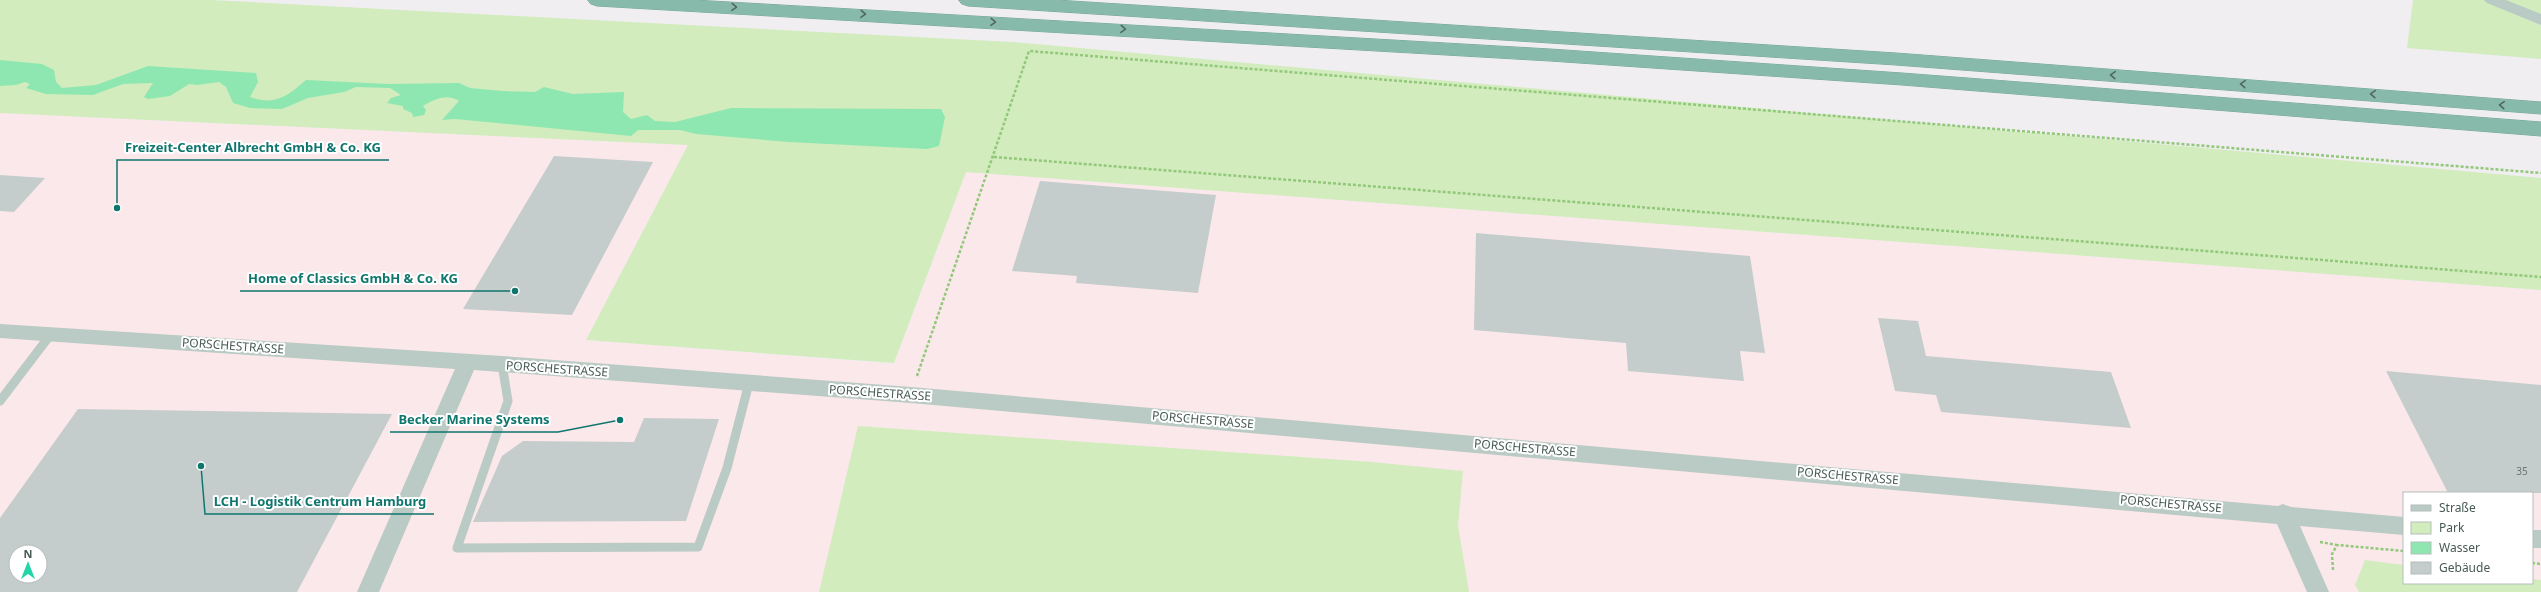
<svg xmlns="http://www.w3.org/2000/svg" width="2541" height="592" font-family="'Noto Sans',sans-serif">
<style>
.commercial{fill:#fbe8ea;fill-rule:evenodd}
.green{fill:#d2ecbe}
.water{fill:#8ee7b0}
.building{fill:#c5cdcc;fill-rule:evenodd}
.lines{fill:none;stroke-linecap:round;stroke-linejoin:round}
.motorway-casing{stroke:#74a697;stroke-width:1}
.path{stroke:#92c879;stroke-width:2.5;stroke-dasharray:3 2;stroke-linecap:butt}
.service{stroke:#bacac4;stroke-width:9}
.minor{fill:#bacac4;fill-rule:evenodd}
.motorway{fill:#88baab;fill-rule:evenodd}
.oneway{stroke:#516861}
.labels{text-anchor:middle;stroke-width:4;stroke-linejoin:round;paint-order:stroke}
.number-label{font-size:10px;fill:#667772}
.street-label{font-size:12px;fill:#475a54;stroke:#fff}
.leader{fill:none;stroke:#0f766e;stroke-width:1.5}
.callout-dot{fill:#0f766e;stroke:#fff;stroke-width:1.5}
.callout-label{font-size:13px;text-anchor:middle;font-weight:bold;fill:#0f766e;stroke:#fff;stroke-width:4;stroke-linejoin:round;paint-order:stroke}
</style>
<rect width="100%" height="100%" fill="#f0eef0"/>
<path class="commercial" d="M0,113l688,32 -102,195 308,24 72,-192 1575,118v302h-2541zM2404,493h128v90h-128zM16,552h24v24h-24z"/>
<path class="green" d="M0,0h211l801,42 1529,136v112l-1575,-118 -72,191 -308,-23 102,-195 -688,-32z
M2413,0h128v59l-134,-11z
M858,426l514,36 91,9 -5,55 11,66h-650z
M2365,560l39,5v18h128v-4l9,1v12h-182l-4,-7z"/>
<path class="water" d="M0,60l42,4 12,6 2,12 6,6 34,-3 52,-19 108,7 2,9 -8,15c26,9 37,-1 56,-17l82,4 71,-1 11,5 33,3 32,1 9,-5 29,7 51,-2 -1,20 8,7 16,-4 8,6 20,1 56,-14 210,1 4,8 -6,29 -12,3 -138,-7 -93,-8 -16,-4h-42l-7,6 -176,-17 -13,1 17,-19c-11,-8 -25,-2 -36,5l3,4 -2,5 -11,2 -1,-4 -9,-4v-3l-16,-3 4,-5 10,-3 -11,-7 -34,-1 -12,5 -36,6 -26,11 -32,-1 -17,-5 -7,-16 -7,-5 -22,3 -8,-1 -19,12 -22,3 -4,-2 9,-14 -30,1 -30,11 -47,-1 -20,-6 4,-4 -5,-2 -9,3 -16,1z"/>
<path class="building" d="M554,156l99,6 -81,153 -109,-6z
M0,175l45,3 -31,34 -14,-1z
M1040,181l176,14 -18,98 -122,-10 1,-7 -65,-5z
M1476,233l274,23 15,97 -25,-2 4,30 -116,-10 -2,-28 -152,-13z
M1878,318l40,3 8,35 185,16 20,56 -190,-16 -5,-17 -41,-4z
M2386,371l155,14v108h-93z
M78,409l314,5 -95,178h-297v-74zM16,552h24v24h-24z
M644,418l75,1 -33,102 -213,1 29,-66 21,-15 111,1z"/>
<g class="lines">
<defs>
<path id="motorway" d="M588,0h106l856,49 352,24 639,49v14l-639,-51 -352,-24 -953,-55 -6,-2z
M959,0h97l840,53 645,49v12l-645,-49 -928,-59 -6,-2z"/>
</defs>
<use href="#motorway" class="motorway-casing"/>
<path class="path" d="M994,157l1547,120
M917,376l112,-325 1512,122
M2320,542l17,3
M2532,563l9,1
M2333,570l-1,-16 5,-9 67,6"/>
<path class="service" d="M502,364l6,37 -51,147 241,-1 29,-79 22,-85
M0,401l51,-67"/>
<path class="minor" d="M2484,0h22l35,14v11l-54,-22z
M0,324l502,32 409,31 1367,119 5,-2 8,3 113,10v18l-104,-9 29,66h-22l-30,-68 -1366,-121 -437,-33 -95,222h-22l98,-223 -455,-31z
M2532,530h9v18h-9z"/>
<use href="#motorway" class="motorway"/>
</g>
<defs><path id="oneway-chevron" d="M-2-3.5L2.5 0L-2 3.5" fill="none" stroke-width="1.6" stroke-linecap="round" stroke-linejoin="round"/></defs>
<g class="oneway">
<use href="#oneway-chevron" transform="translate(734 7) rotate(3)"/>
<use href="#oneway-chevron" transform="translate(863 14) rotate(3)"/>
<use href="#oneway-chevron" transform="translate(993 22) rotate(3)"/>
<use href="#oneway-chevron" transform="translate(1123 29) rotate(3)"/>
<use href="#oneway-chevron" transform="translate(2113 75) rotate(-176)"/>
<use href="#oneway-chevron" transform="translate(2243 84) rotate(-176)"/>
<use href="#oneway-chevron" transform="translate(2373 94) rotate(-176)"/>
<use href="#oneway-chevron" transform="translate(2502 105) rotate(-176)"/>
</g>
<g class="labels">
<g class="number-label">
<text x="2522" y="475">35</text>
</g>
<g class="street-label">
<text transform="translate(233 346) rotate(4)" y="4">PORSCHESTRASSE</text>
<text transform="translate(557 369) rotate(4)" y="4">PORSCHESTRASSE</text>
<text transform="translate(880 393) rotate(4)" y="4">PORSCHESTRASSE</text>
<text transform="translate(1203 420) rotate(5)" y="4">PORSCHESTRASSE</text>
<text transform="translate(1525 448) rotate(5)" y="4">PORSCHESTRASSE</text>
<text transform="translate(1848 476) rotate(5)" y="4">PORSCHESTRASSE</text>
<text transform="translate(2171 504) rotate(5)" y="4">PORSCHESTRASSE</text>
</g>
</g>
<path class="leader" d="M117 208L117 160H389M515 291L466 291H240M620 420L558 432H390M201 466L205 514H434"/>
<g class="callout-dot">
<circle cx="117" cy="208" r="4"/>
<circle cx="515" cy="291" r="4"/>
<circle cx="620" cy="420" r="4"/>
<circle cx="201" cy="466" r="4"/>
</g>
<g class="callout-label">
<text x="253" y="152">Freizeit-Center Albrecht GmbH &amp; Co. KG</text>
<text x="353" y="283">Home of Classics GmbH &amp; Co. KG</text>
<text x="474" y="424">Becker Marine Systems</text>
<text x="320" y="506">LCH - Logistik Centrum Hamburg</text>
</g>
<rect x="2403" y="492" width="130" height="92" fill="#ffffff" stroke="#b5bdbb"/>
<rect x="2411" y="505" width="20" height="6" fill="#bacac4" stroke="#b5bdbb"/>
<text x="2439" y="512" font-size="12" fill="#475a54">Straße</text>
<rect x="2411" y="522" width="20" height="12" fill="#d2ecbe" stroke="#b5bdbb"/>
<text x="2439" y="532" font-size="12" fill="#475a54">Park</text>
<rect x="2411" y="542" width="20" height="12" fill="#8ee7b0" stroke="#b5bdbb"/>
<text x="2439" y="552" font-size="12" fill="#475a54">Wasser</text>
<rect x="2411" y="562" width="20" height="12" fill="#c5cdcc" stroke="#b5bdbb"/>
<text x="2439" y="572" font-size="12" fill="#475a54">Gebäude</text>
<g transform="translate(28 564)"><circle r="19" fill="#ffffff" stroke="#b5bdbb"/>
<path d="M0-3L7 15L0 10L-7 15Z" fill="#23d5a7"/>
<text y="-6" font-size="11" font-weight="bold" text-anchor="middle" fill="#475a54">N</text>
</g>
</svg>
